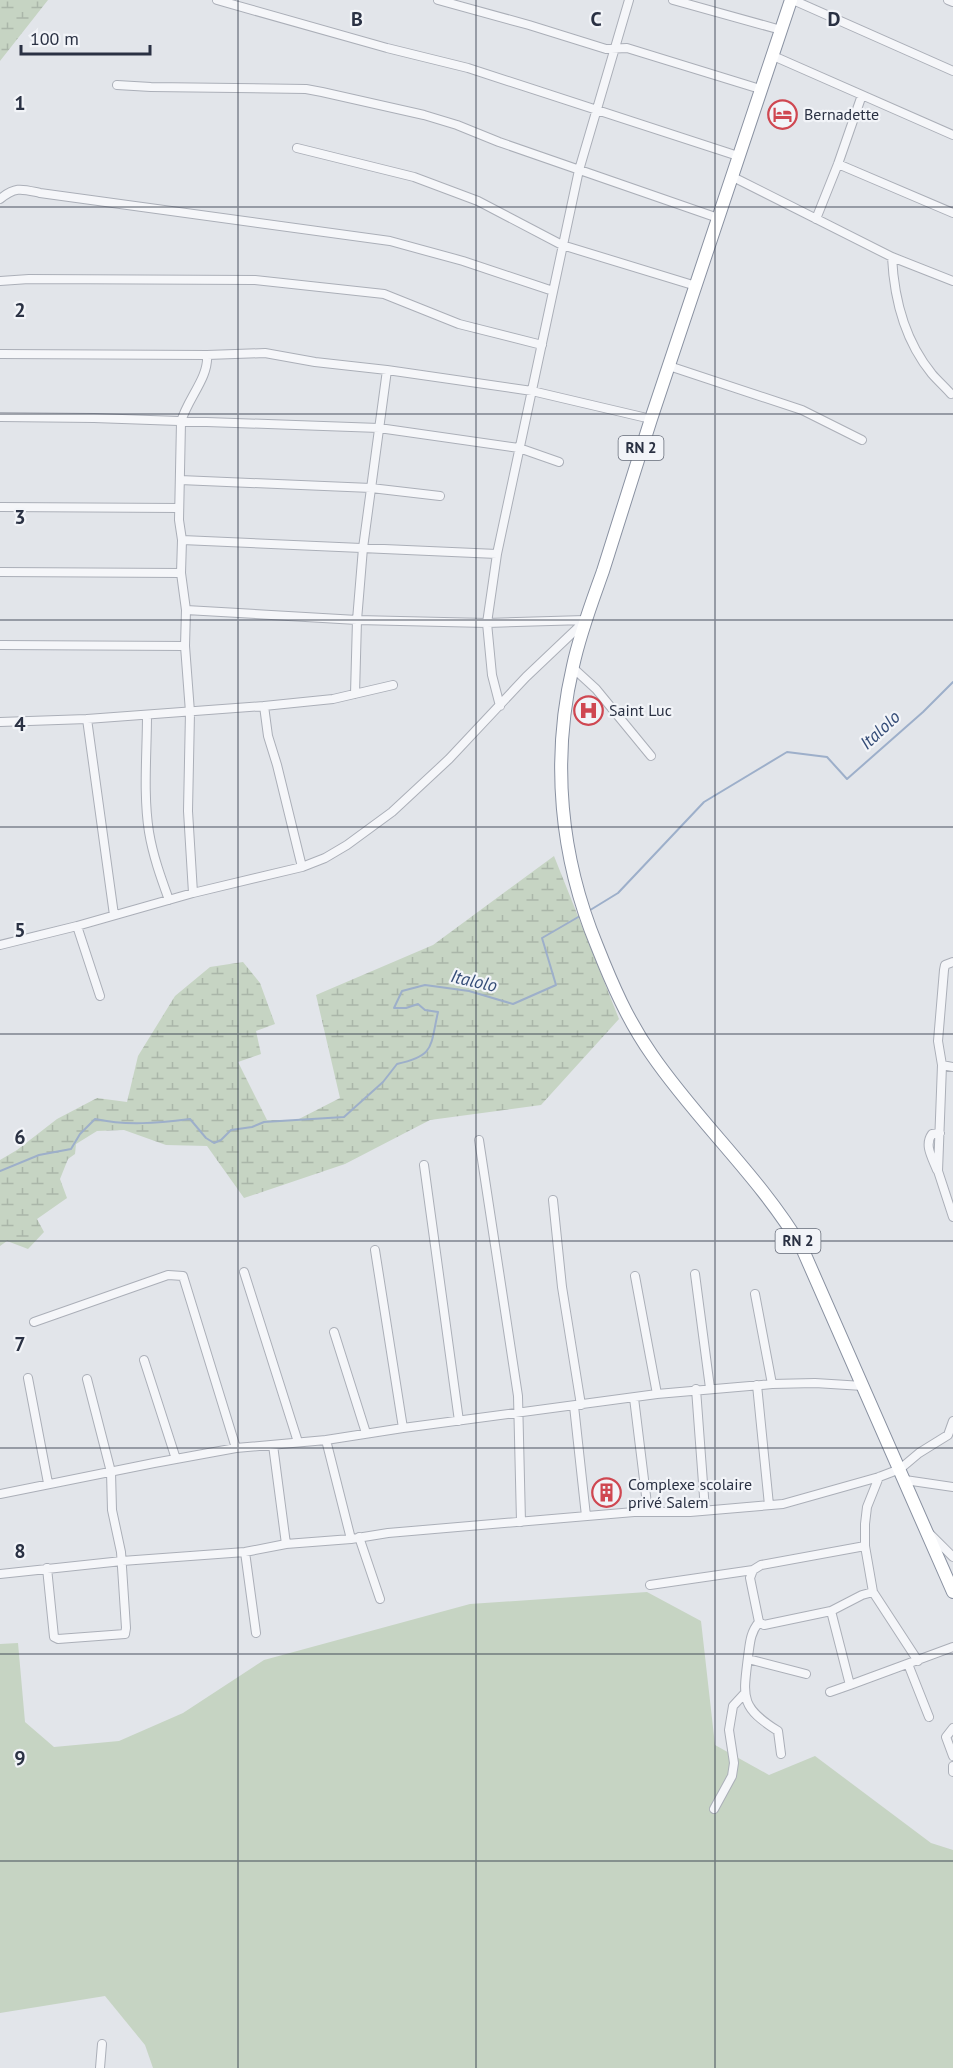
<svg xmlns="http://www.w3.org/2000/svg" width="953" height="2068" font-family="'PT Sans',sans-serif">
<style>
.green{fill:#c6d4c3}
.wetland{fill:url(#wetland-marsh)}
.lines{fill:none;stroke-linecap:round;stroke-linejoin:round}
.stream{stroke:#9dafca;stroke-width:2}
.minor-casing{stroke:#abafb8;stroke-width:10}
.highway-casing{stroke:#8991a1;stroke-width:14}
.minor{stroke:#f5f6f9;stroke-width:8}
.highway{stroke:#fff;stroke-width:12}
.grid{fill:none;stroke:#2a3143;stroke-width:1.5;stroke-opacity:0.55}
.labels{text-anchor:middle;stroke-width:4.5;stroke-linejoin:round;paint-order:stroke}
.shield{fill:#f2f4f8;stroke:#666c79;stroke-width:1.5}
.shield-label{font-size:15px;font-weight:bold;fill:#2a3143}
.poi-label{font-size:16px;fill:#2a3143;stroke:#f2f4f8;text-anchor:start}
.water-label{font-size:18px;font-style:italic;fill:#344c77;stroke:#f2f4f8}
.grid-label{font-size:20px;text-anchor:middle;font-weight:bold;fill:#2a3143;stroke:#f2f4f8;stroke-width:4.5;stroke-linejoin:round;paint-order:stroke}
</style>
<defs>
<pattern id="wetland-marsh" width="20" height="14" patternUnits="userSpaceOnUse" patternTransform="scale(1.5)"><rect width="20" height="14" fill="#c6d4c3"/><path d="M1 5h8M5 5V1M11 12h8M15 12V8" fill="none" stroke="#aab6a9"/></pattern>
</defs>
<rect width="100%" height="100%" fill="#e2e5ea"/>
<path class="green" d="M647,1592l54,29 14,124 54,30 46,-19 116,87 22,7v218h-800l-8,-23 -40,-49 -105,17v-369l18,-1 7,79 29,25 65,-6 64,-28 81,-53 206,-56z"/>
<path class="wetland" d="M0,0h48l-48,61z
M554,856l65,163 -78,86 -111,15 -85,44 -101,34 -37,-52 -41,-1 -42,-15 -27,1 -21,13 -1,10 -7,5 -8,20 7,19 -30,21 7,13 -16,17 -21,-8 -7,5v-86l17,-10 40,-31 40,-21 30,4 11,-46 37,-60 35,-29 33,-5 17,21 15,41 -19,7 5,23 -23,8 29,58h30l43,-22 -24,-103 117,-50z"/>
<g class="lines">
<path class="stream" d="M587,912l31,-19 86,-91 83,-50 40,5 20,22 76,-67 30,-30
M0,1171l39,-16 32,-6 9,-15 15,-15c33,7 62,4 95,0l16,19 8,5 7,-3 10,-10 21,-3 12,-5 80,-5 39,-35 14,-18c38,-8 33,-17 41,-52l-13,-2 -7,-6 -12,4h-12l8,-17 23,-6 44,6 44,13 43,-19 -14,-47 38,-22"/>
<defs>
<path id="minor" d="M217,0l170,48 81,20 270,88
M438,0l91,25 77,24 21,-1 133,41
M673,0l108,30
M793,0l160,71
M948,0l5,2
M771,55l182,80
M117,85l34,2 155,2 16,3 102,23 33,10 42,17 219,76
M297,148l117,29 64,24 84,44 134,41
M838,164l115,49
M731,176l161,81 61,24
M0,199c16,-13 22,-10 40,-6l350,48 73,20 90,30
M816,219l22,-55 24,-69
M892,257c2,41 13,84 40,117 6,7 13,13 19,20
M0,281l29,-2 226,1 129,14 75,30 83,21
M0,354l207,1 58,-2 50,9 72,8 145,21 119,28
M669,366l133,44 60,30
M0,417l94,1 285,10 140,20 40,14
M180,480l191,8 69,8
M0,507l179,1
M182,540l315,14
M0,572l181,1
M186,610l171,10 130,3 98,-3
M0,645l185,1
M572,667l24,22 55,67
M355,694l2,-74 6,-72 24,-178
M264,706l4,30 9,29 25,102
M500,706l-8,-31 -5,-52 10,-69 82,-384 50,-170
M147,715c0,38 -4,79 2,117 4,24 12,46 20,68
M87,719l27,196
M0,722l87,-3 177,-13 69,-7 60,-14
M193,893l-5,-82 2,-99 -5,-66 1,-36 -5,-37 1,-33 -3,-20 2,-98c6,-23 28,-44 26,-67
M77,926l23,70
M0,945l77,-19 116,-33 109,-26 23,-9 22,-13 45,-33 57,-53 77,-82 59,-56
M953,962l-8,3 -1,5 -6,71 4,24 -4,106 15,46
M942,1065l11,2
M479,1140l39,256 3,126
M424,1165l35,256
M937,1170c-5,-13 -13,-25 -5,-36l8,-1
M553,1200l9,87 19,118
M375,1250l28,178
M244,1272l54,170
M695,1274l15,114
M635,1276l22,118
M755,1294l17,90
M34,1322l134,-47 15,1 53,172
M334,1332l32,101
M144,1360l32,99
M28,1378l20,105
M757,1385l12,120
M696,1389l9,121
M634,1398l14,114
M574,1406l12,110
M326,1440l25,99
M273,1445l13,99
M879,1477l-12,30 -2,17v22l8,46 45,69
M905,1480l48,7
M0,1494l154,-31 82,-15 90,-8 77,-12 254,-34 115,-10 43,-1 48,3
M929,1533l24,24
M359,1537l21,62
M245,1552l11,81
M47,1568l7,69 4,2 67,-5 1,-6 -5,-76 -9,-42 -1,-38 -24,-93
M0,1574l122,-13 123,-9 41,-8 65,-5 37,-6 246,-21h56l93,-8 96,-27 21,-8 19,-16 29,-18 5,-14
M650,1585l103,-15
M831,1611l-67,14 -5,-3 -9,-44 3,-8 8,-5 104,-19
M759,1622c-9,11 -9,21 -11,35 -5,41 -8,50 30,74l3,23
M748,1659l58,15
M908,1664l21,53
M850,1685l103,-38
M830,1692l20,-7 -19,-74 31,-16 11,-3
M953,1728l-7,9 7,19
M953,1766v6
M714,1809l18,-33 2,-13 -5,-33 4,-24 12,-13
M100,2068l2,-24"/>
<path id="highway" d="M791,0l-140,419 -48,152c-11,31 -23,62 -30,95 -22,94 -13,191 24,280 15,38 31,75 55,109 46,67 108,122 150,193l151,344"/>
</defs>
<use href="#minor" class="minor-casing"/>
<use href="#highway" class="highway-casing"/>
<use href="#minor" class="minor"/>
<use href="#highway" class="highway"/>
</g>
<path class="grid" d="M238,0v2068M476,0v2068M715,0v2068M0,207h953M0,414h953M0,620h953M0,827h953M0,1034h953M0,1241h953M0,1448h953M0,1654h953M0,1861h953"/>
<defs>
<symbol id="hotel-ring" viewBox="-11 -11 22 22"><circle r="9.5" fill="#f2f4f8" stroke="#cf4751" stroke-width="1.5"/><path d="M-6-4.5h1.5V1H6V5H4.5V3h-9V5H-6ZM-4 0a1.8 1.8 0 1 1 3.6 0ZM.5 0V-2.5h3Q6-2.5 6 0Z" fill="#cf4751"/></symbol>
<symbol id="hospital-ring" viewBox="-11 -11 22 22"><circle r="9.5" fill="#f2f4f8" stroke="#cf4751" stroke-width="1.5"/><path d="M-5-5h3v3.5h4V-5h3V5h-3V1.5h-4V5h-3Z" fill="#cf4751"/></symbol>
<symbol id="building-ring" viewBox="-11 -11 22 22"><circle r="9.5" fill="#f2f4f8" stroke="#cf4751" stroke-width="1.5"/><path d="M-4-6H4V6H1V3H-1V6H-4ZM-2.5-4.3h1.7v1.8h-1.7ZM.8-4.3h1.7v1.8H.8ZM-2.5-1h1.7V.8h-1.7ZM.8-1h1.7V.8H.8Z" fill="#cf4751"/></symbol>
</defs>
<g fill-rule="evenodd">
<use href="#hotel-ring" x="766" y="98" width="33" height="33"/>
<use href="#hospital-ring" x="572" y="694" width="33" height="33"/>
<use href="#building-ring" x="590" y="1476" width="33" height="33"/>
</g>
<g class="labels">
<g class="shield">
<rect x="618.5" y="436" width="45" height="24" rx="4.5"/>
<rect x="775.5" y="1229" width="45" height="24" rx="4.5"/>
</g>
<g class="shield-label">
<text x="641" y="453">RN 2</text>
<text x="798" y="1246">RN 2</text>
</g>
<g class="poi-label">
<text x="804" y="120">Bernadette</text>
<text x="609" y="716">Saint Luc</text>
<text x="628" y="1490">Complexe scolaire<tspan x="628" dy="18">privé Salem</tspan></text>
</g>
<g class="water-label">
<text transform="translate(880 730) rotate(-43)" y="6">Italolo</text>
<text transform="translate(474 981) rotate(13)" y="6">Italolo</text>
</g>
</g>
<g class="grid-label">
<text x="357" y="26">B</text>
<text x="596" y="26">C</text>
<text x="834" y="26">D</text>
<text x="20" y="110">1</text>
<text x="20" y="317">2</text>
<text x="20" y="524">3</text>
<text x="20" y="731">4</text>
<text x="20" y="937">5</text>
<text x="20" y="1144">6</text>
<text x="20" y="1351">7</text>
<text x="20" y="1558">8</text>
<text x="20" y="1765">9</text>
</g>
<path d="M21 45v9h129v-9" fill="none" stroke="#2a3143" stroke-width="3"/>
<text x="30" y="45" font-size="18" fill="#2a3143" stroke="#f2f4f8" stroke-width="4.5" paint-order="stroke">100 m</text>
</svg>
